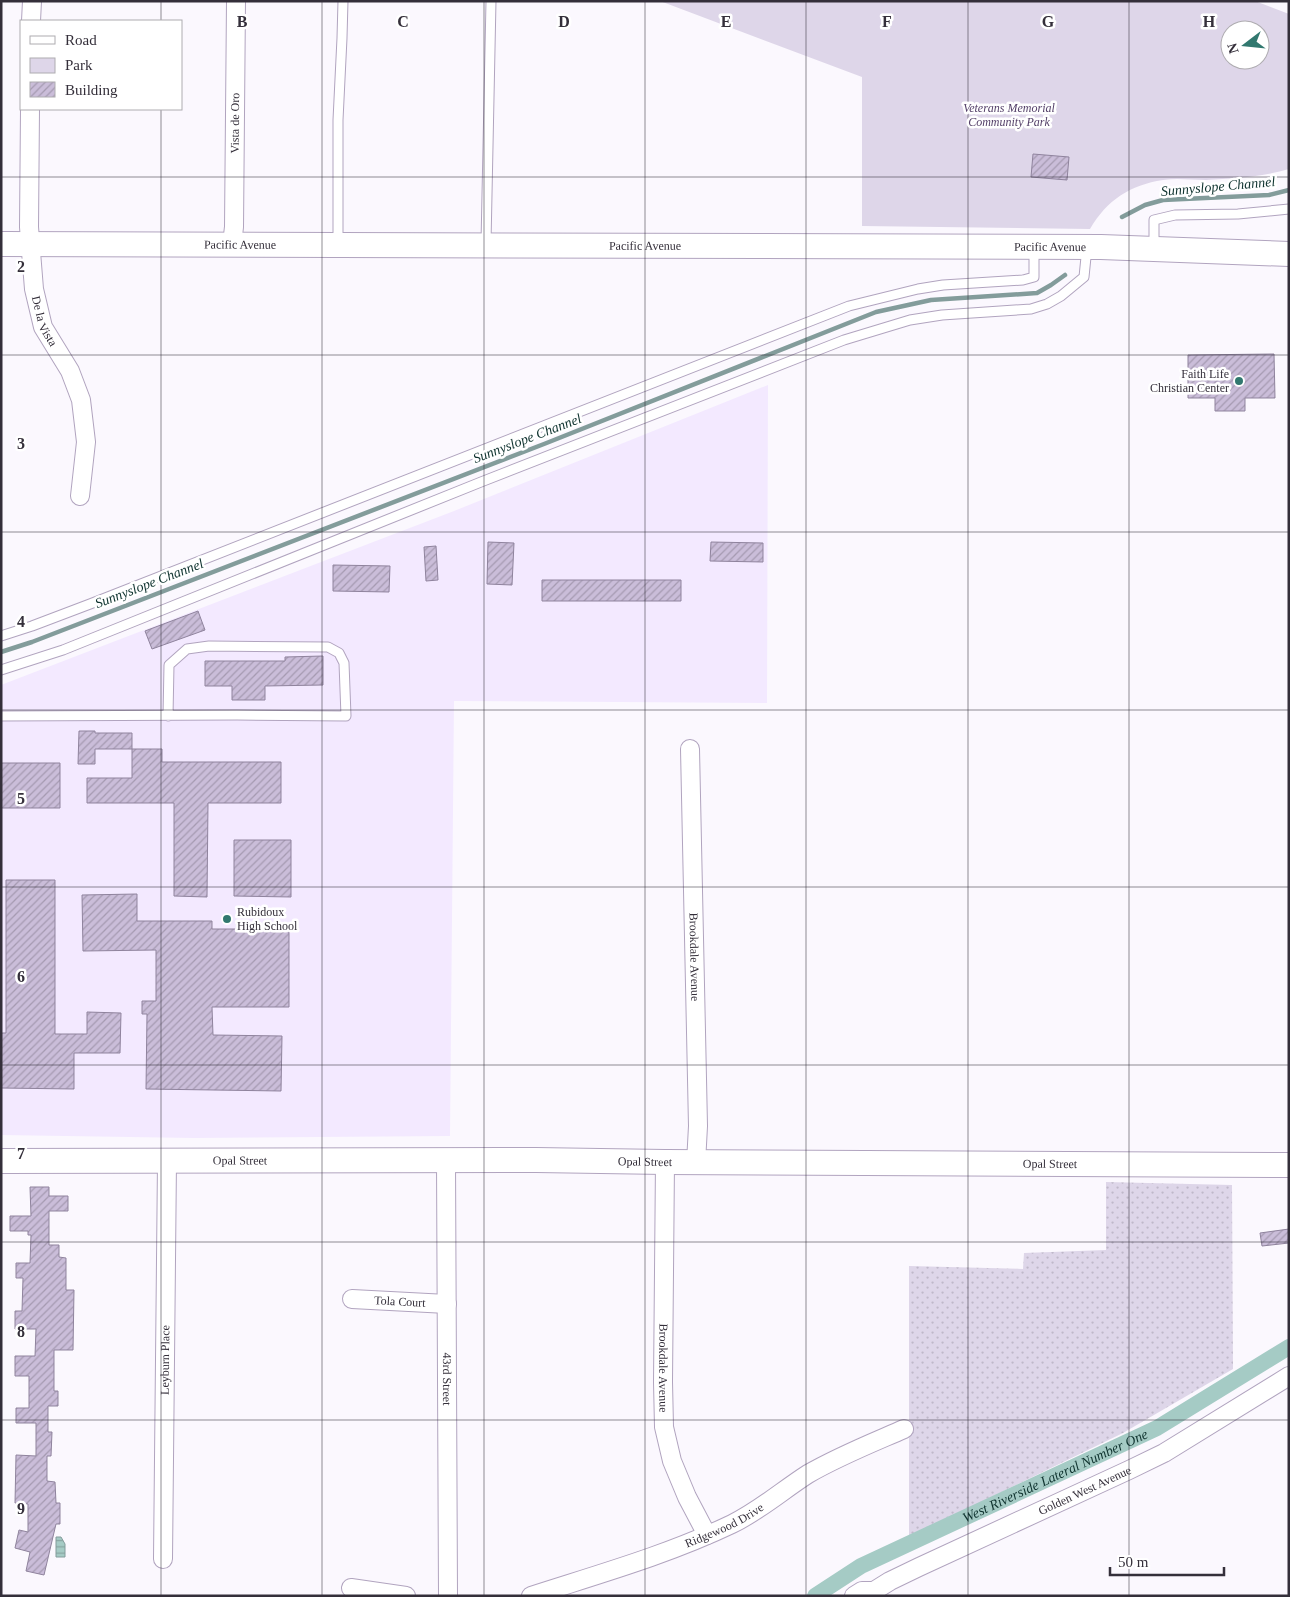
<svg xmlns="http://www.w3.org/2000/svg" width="1290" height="1597" font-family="'Times New Roman',serif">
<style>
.built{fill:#f3e9ff}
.grass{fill:url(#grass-dots)}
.park{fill:#ded6e9;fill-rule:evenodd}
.water{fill:url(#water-rules);stroke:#839c9b}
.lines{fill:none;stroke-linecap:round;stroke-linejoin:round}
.stream{stroke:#839c9b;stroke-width:4.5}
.canal{stroke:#a5cbc5;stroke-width:16}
.building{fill:url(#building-hatch);stroke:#8f839d}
.lane-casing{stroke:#b1a4bf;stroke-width:11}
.street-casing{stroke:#b1a4bf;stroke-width:20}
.secondary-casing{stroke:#b1a4bf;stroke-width:26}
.lane{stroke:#fff;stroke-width:9}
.street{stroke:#fff;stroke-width:18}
.secondary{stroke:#fff;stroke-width:24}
.grid{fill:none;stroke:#342f3a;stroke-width:1;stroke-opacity:0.55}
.poi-dot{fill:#31786f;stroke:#fff;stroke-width:2}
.labels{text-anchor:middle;stroke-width:5;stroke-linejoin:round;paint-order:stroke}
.park-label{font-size:12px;font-style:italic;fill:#533f68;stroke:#fff}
.street-label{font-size:12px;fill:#342f3a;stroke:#fff}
.poi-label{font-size:12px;fill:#342f3a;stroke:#fff;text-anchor:end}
.water-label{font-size:14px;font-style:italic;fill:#0f332f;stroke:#fff}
.grid-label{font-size:16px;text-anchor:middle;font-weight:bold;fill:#342f3a;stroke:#fff;stroke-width:5;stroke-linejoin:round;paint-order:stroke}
</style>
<defs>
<pattern id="grass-dots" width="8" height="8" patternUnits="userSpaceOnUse" patternTransform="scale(1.25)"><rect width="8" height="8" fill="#ded6e9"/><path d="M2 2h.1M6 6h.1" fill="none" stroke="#bfb8c9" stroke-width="1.8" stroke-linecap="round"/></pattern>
<pattern id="water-rules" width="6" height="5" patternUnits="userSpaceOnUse" patternTransform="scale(1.25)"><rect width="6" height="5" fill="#a5cbc5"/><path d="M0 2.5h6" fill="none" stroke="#87a5a1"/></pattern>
<pattern id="building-hatch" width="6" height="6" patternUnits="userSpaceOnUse" patternTransform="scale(1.25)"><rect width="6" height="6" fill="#cabdd9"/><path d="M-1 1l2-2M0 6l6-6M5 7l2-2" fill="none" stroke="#a59ab1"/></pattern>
</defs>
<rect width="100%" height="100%" fill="#fbf8fe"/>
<path class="built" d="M768,385l-1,318 -313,-2 -4,435 -256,2 -193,-3v-450l453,-174z"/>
<path class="grass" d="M1106,1182l126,3 1,184 -110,64 -214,104v-271l114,3 1,-16 82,-3z"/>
<path class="park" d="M660,1h595l34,13v155c-27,8 -56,9 -83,11 -14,0 -29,-2 -43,0 -33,5 -56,20 -73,49l-228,-3v-149zM1230,30h30v30h-30z"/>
<path class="water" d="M56,1537h5l4,7v13h-9z"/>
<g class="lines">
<path class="stream" d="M1122,217l23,-12 18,-5 106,-5 20,-5
M1,652l31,-10 512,-198 332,-132 55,-12 106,-7 14,-8 14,-10"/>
<path class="canal" id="s1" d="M815,1596l46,-30 296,-138 132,-81"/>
</g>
<path class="building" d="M1033,154l36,3 -2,23 -36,-3z
M1274,354l1,44h-30v13h-30v-13h-27v-43z
M488,542l26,1 -2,42 -25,-1z
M711,542l52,1v19l-53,-1z
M436,546l2,34 -12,1 -2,-34z
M333,565l57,1 -1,26 -56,-1z
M542,580h139v21h-139z
M198,611l7,19 -53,19 -7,-18z
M323,656v29l-58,1v14h-33v-14h-27v-25h80v-4z
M79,731h16v2h37v16h-37v15h-17z
M132,749h30v13h119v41h-73l-1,94 -33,-1v-93h-87v-25h45z
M1,763h59v45h-59z
M234,840h57v57l-57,-1z
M6,880h49v154h32v-22l34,1 -1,40h-46v36l-73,-1v-55h5z
M137,894v27h75v8h77v78h-77l1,28 69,1 -1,55 -135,-2 1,-75h-5v-13h14v-51l-73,1 -1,-56z
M30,1187h19v9h19v15h-19v34h10v12l7,1v32h8l-1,60h-19v41h4v15h-10v26h4l-1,24h-4v25l8,1 1,21h4v21h-4l-12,51 -18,-4 4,-19 -15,-4 4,-18 9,2v-28l-13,-1 1,-48 20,1v-33h-20v-15h13v-32h-14v-20h20l1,-27h-21v-18h7l1,-33h-7v-15h14l1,-28h-3v-4h-18v-15h21z
M1289,1229v14l-27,3 -2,-13z"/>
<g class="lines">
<defs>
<path id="lane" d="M486,243l5,-242
M338,244v-124l4,-82 1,-37
M1154,248v-28l21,-5 63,-1 51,-5
M1,636l31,-10 58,-22 759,-298 69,-17 25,-4 80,-5 11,-3v-30
M1,670l62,-20 418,-168 363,-142 66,-20 32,-5 89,-6 16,-5 14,-8 23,-19 3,-30
M1,716l236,-1 109,1 -2,-53 -5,-10 -11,-6 -119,-1 -22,3 -18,16 -1,51"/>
<g id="street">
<path d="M31,21l1,-20"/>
<path id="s2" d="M30,109l-1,118 5,62 9,38 27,44 11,29 5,42 -6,54"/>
<path id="s3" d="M232,244l2,-17 2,-226"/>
<path id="s4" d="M690,749l8,377 -2,37"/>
<path id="s5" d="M446,1161l2,435"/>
<path id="s6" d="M665,1162l-2,220 1,45 8,34 15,36 20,38"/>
<path id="s7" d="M352,1299l95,5"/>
<path id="s8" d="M163,1559l4,-398"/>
<path d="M351,1588l55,8"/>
<path id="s9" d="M531,1596c68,-22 136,-41 201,-72 27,-13 51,-34 76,-50 31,-18 64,-31 96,-45"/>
<path id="s10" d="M854,1596l8,-5h12l16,-10 29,-14 210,-97 35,-17 125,-77"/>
</g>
<g id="secondary">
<path id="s11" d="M1,244l1100,3 188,7"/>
<path id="s12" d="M1,1161l535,-1 129,2 624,3"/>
</g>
</defs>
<use href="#lane" class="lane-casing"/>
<use href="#street" class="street-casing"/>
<use href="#secondary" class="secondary-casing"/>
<use href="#lane" class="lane"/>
<use href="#street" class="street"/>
<use href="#secondary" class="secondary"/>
</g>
<path class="grid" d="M161,1v20M322,1v1595M484,1v1595M645,1v1595M806,1v1595M968,1v1595M1129,1v1595M161,109v1487M1,177h1288M1,355h1288M1,532h1288M1,710h1288M1,887h1288M1,1065h1288M1,1242h1288M1,1420h1288"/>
<g class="poi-dot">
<circle cx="1239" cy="381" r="5"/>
<circle cx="227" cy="919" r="5"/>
</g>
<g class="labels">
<g class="park-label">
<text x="1009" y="112">Veterans Memorial<tspan x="1009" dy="14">Community Park</tspan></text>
</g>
<g class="street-label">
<text dy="4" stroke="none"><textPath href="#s3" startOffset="121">Vista de Oro</textPath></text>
<text dy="4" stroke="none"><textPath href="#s11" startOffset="239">Pacific Avenue</textPath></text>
<text dy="4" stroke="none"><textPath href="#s11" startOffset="644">Pacific Avenue</textPath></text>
<text dy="4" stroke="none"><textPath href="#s11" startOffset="1049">Pacific Avenue</textPath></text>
<text dy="4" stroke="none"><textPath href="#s2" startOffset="214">De la Vista</textPath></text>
<text dy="4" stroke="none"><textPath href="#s4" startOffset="208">Brookdale Avenue</textPath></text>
<text dy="4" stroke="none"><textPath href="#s12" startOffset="239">Opal Street</textPath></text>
<text dy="4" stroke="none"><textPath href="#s12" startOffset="644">Opal Street</textPath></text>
<text dy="4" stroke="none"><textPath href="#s12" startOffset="1049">Opal Street</textPath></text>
<text dy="4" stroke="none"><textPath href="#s7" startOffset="48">Tola Court</textPath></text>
<text dy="4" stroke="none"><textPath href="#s8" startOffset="199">Leyburn Place</textPath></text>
<text dy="4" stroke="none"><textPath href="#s6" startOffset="206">Brookdale Avenue</textPath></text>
<text dy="4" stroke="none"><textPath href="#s5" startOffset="218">43rd Street</textPath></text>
<text dy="4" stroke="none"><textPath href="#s10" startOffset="255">Golden West Avenue</textPath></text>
<text dy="4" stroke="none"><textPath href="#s9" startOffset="206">Ridgewood Drive</textPath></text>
</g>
<g class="poi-label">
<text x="1229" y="378">Faith Life<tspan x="1229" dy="14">Christian Center</tspan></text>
<text x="237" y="916" text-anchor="start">Rubidoux<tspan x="237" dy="14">High School</tspan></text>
</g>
<g class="water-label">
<text transform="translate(1218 186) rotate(-5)" y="5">Sunnyslope Channel</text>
<text transform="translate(527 438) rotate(-21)" y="5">Sunnyslope Channel</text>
<text transform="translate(149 583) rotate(-21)" y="5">Sunnyslope Channel</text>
<text dy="5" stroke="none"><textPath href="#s1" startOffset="269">West Riverside Lateral Number One</textPath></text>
</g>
</g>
<g class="grid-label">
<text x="242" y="27">B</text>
<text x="403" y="27">C</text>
<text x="564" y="27">D</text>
<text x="726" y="27">E</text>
<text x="887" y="27">F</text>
<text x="1048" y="27">G</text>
<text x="1209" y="27">H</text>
<text x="21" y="272">2</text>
<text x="21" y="449">3</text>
<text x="21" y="627">4</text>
<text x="21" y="804">5</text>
<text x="21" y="982">6</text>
<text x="21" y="1159">7</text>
<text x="21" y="1337">8</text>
<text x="21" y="1514">9</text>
</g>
<rect width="1290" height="1597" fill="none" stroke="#342f3a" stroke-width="5"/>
<rect x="20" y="20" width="162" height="90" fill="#ffffff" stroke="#aeacb0"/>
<rect x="30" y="36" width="25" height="8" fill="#ffffff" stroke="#aeacb0"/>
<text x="65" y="45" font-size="15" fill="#342f3a">Road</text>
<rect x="30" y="58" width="25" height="15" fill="#ded6e9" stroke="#aeacb0"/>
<text x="65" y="70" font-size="15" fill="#342f3a">Park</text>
<rect x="30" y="82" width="25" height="15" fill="url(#building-hatch)" stroke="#aeacb0"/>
<text x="65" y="95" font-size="15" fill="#342f3a">Building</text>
<g transform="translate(1245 45) rotate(254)"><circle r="24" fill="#ffffff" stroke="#aeacb0"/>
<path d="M0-4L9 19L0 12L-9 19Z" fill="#31786f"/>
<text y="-8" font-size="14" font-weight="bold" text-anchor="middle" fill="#342f3a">N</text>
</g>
<path d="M1110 1567v8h114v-8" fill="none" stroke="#342f3a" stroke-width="2.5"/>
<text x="1118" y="1567" font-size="15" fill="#342f3a" stroke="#ffffff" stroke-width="4" paint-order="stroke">50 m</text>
</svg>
